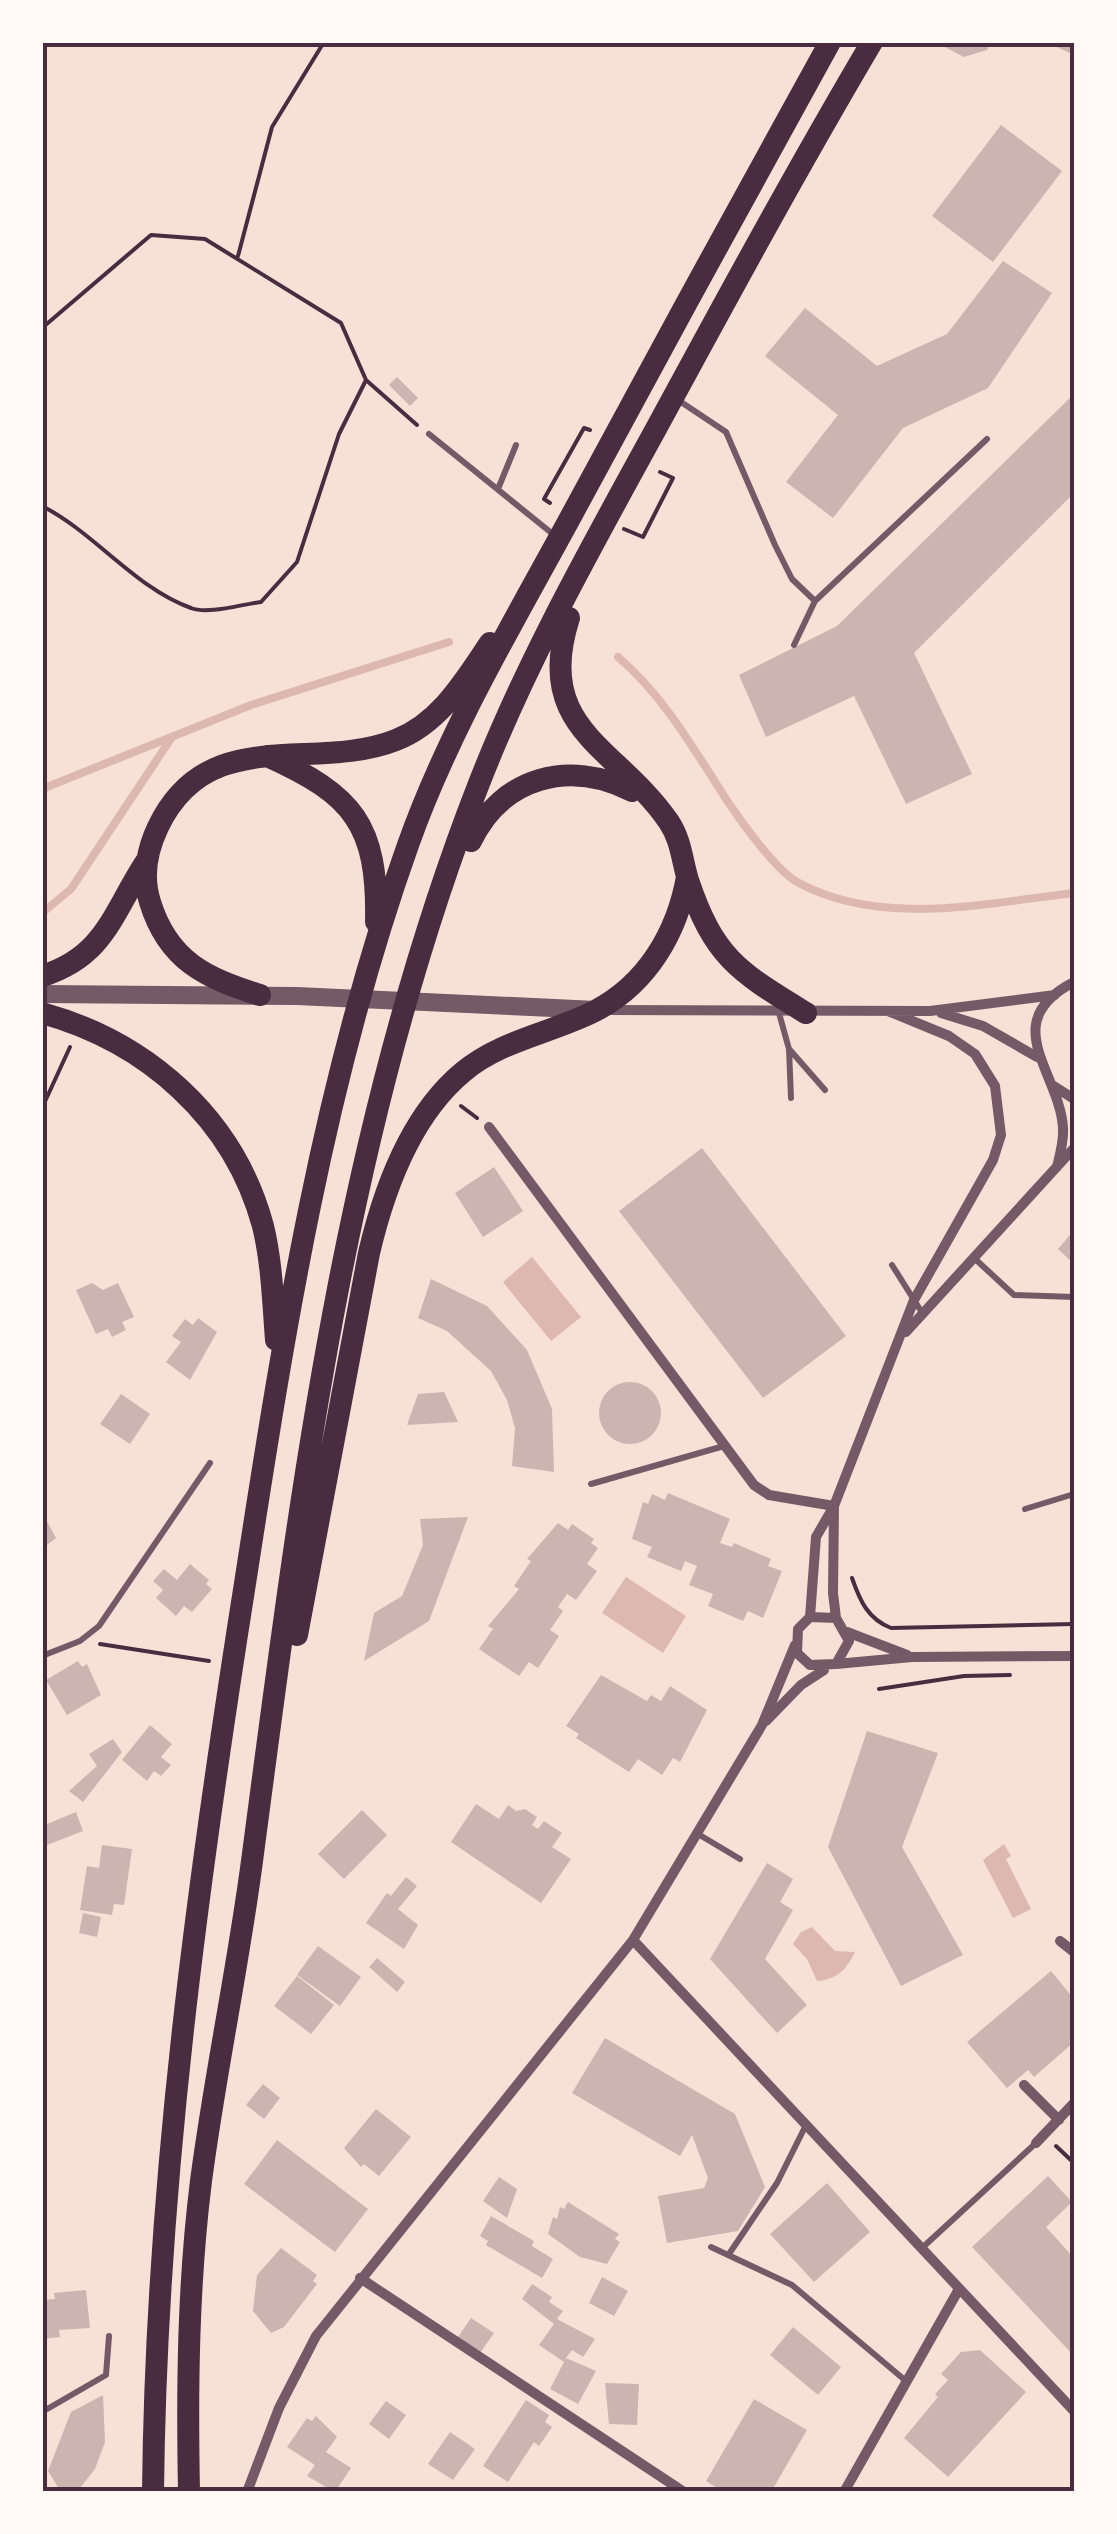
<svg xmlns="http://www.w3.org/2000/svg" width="1117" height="2534" font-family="Raleway,sans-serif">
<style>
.water{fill:#dcb8b0}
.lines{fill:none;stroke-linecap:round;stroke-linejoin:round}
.stream{stroke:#dcb8b0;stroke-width:8}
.building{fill:#ccb4b1}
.path{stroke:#4a2c40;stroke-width:4}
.service{stroke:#755966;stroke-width:6}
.minor{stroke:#755966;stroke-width:10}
.tertiary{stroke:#755966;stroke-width:18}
.trunk{stroke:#4a2c40;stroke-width:22}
.neatline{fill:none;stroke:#4a2c40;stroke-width:4}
</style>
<rect width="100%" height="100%" fill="#f7e1d7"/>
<path class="water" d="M532,1257l49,60 -30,24 -48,-59z
M626,1577l60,39 -23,37 -61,-40z
M1004,1844l7,12 -5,3 25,50 -18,9 -30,-58z
M812,1927l23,24 20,1c-9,18 -17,27 -38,29l-10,-22 -14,-15 8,-12z"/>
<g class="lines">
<path class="stream" d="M618,657c47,40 76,93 110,145 14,21 48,68 69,80 84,46 188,21 277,11
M42,789l209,-84 198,-63
M42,913l29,-24 101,-152"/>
</g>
<path class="building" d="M935,42h56l-4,8 -23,7z
M1046,42h28v13z
M1001,125l61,46 -69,91 -61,-46z
M1003,261l49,32 -64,95 -85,40 -70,90 -47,-36 52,-67 -73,-59 40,-48 72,58 70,-32z
M397,377l21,21 -8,8 -21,-21z
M1074,394v99l-160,160 58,121 -66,30 -52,-108 -88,41 -27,-62 98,-49z
M702,1148l144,188 -83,62 -144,-187z
M494,1167l29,44 -40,26 -28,-44z
M1074,1230v34l-16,-15z
M431,1279l56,27 40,44 25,59 2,63 -42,-6 3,-38 -8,-28 -16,-29 -44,-40 -29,-13z
M92,1283l11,7 15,-7 16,34 -12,5 4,8 -14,7 -4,-8 -12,5 -20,-44z
M198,1318l19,14 -27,48 -24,-18 15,-20 -9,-6 13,-17 8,6z
M599 1413a31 31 0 1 1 62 0a31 31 0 1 1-62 0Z
M444,1392l14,30 -51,3 11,-31z
M121,1394l29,20 -20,30 -30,-20z
M668,1493l62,26 -10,24 12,4 2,-4 37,16 -3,7 14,5 -19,47 -15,-7 -5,10 -35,-15 5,-12 -24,-9 8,-19 -12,-5 -4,10 -34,-14 5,-10 -20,-8 11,-37 5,2 4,-10 13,6z
M42,1512l14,26 -14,11z
M468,1517l-39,104 -65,40 10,-48 28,-17 21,-51 -3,-26z
M558,1523l10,7 4,-6 22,15 -3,4 7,5 -11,16 10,7 -21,29 -9,-6 -9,13 5,4 -13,19 9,6 -21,32 -9,-6 -10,14 -40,-27 14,-20 -5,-3 31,-37 -5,-3 17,-25 -4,-2z
M190,1564l19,16 -3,4 6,5 -20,23 -8,-6 -8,10 -20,-18 7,-8 -10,-9 11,-12 13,11z
M78,1661l4,6 5,-3 14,31 -34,20 -21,-35z
M601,1675l46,26 4,-6 10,6 9,-15 37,24 -27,52 -7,-4 -11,17 -24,-16 -9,13 -53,-34 3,-4 -13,-8z
M150,1725l22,19 -11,13 10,8 -10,11 -7,-5 -7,10 -25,-21z
M867,1731l71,22 -36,94 61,108 -62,31 -73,-139z
M113,1739l9,13 -39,50 -14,-11 28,-25 -8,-12z
M476,1804l23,15 9,-14 8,6 9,-2 12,8 -5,8 6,4 6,-8 18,12 -10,14 19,12 -30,44 -90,-61z
M362,1810l25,25 -43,44 -26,-25z
M76,1812l7,19 -41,16v-21z
M102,1845l30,4 -8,56 -10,-1 -2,11 -32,-5 7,-44 12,2z
M767,1863l26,16 -13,23 13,8 -28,49 42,46 -30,28 -67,-74z
M406,1877l11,9 -19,23 20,16 -14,24 -38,-26 21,-30 4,3z
M83,1913l18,4 -4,20 -18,-4z
M318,1946l43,31 -21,29 -43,-31z
M377,1958l28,24 -8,10 -28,-25z
M1051,1971l23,28v43l-40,35 -6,-7 -21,18 -40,-46z
M297,1976l37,29 -23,29 -37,-28z
M605,2038l130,76 30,73 -27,44 -71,12 -9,-47 46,-8 4,-10 -16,-43 -12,21 -108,-63z
M263,2084l17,14 -16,21 -18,-14z
M376,2109l35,28 -32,39 -15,-12 -3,3 -17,-19z
M277,2140l91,69 -33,43 -91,-68z
M1048,2176l24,26 -26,25 28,31v98l-102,-109z
M499,2177l18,12 -10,29 -24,-17z
M827,2183l43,49 -56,50 -44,-48z
M568,2202l51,32 -4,5 5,3 -13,22 -27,-7 -32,-23 5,-17 4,2 3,-12 4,2z
M491,2216l43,25 -2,5 21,13 -11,19 -56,-33 2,-4 -8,-5z
M281,2248l36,27 -4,6 4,3 -33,43 -13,6 -18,-22 4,-36z
M602,2277l26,14 -14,25 -25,-13z
M532,2284l20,13 -3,5 14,9 -6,8 38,20 -12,18 -11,-7 -6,8 30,13 -18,33 -28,-15 14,-27 -25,-17 15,-21 -32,-25z
M86,2290l4,38 -31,2 1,7 -18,2v-39l13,-1 -1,-6z
M471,2318l23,15 -14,20 -22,-16z
M793,2327l48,40 -23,28 -48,-40z
M980,2350l46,42 -78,85 -44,-39 34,-41 -3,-3 13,-14 -7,-6 20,-22z
M605,2383l34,1 -2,41 -28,-1z
M103,2395l2,47 -10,27 -18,23h-16l-13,-21 23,-59z
M754,2399l53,31 -36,62h-48l-17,-11z
M526,2400l23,15 -4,7 7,5 -13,19 -5,-4 -26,40 -25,-16z
M386,2401l20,14 -17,24 -20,-15z
M316,2416l21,21 -11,15 25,16 -16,24 -28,-16 8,-11 -28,-18 20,-29 5,3z
M450,2432l25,17 -22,31 -25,-16z"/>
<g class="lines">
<path class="path" d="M238,256l34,-129 52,-85
M42,328l109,-93 54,4 136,84 25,57 51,45
M550,503l-6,-4 40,-71 6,2
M42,506c53,27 93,82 149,102 17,7 51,-4 70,-6l36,-40 42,-128 27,-54
M624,529l19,8 30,-59 -13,-6
M461,1106l16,12
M42,1108l28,-61
M852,1578c8,23 16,41 39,50l183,-4
M100,1644l109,17
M879,1689l85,-13 46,-1
M1056,2146l18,17
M1074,2200v4"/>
<path class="service" d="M678,400l48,32 49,113 17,34 23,22 -21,44
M429,434l125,101
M498,489l18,-44
M815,601l172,-162
M779,1013l10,36 2,49
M790,1050l35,40
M973,1257l41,38 60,2
M892,1265l29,46
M591,1484l133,-38
M1025,1509l49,-15
M42,1656l38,-15 19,-15 111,-163
M698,1834l42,25
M711,2247l81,38 114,96
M922,2248l114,-105
M729,2254l48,-71 29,-58
M42,2412l64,-37 3,-39"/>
<path class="minor" d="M607,1010l323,1 125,-16
M941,1013l42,13 54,31
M1052,1085l22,14
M489,1127l265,358 15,10 65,11
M1057,1167c3,-13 7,-26 6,-39 -3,-55 -67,-106 11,-146
M906,1332l168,-184
M834,1507l-1,86 3,25 13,23 -13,23 -26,1 -13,-12 1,-24 12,-12 26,1
M810,1617l6,-80 18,-31 80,-206 79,-140 8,-25 -6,-49 -20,-32 -26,-18 -61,-25
M847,1632l60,23
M836,1664l76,-7 162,-1
M766,1721l35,-36 23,-15
M633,1940l441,471
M1060,1941l14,11
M1024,2085l35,35
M1036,2143l38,-40
M360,2278l324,214
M247,2492l32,-84 37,-72 317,-396 129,-215 33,-80
M844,2492l115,-203"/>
<path class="tertiary" d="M42,994l255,2 299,14"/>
<path class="trunk" d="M569,618c-36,112 48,128 100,204 12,18 13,38 19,58 26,78 51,92 118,133
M267,756c87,39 111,69 109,166
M471,841c31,-64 98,-82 161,-50
M42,976c63,-20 70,-62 103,-113
M260,995c-54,-17 -92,-34 -110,-93 -8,-25 -3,-52 8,-75 50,-105 155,-54 238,-87 44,-17 69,-60 94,-97
M42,1013c105,29 192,105 221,213 9,37 10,76 13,114
M297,1635l72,-382c15,-64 41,-137 94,-181 38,-32 89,-39 132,-61 52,-27 82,-78 92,-134
M153,2492c3,-307 45,-612 93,-915 38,-246 78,-497 162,-732 40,-113 104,-220 161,-325 86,-160 173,-319 261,-478
M189,2492c-2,-105 -1,-207 12,-311 14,-107 37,-213 51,-320 48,-363 92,-731 226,-1075 48,-124 115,-242 179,-359 70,-129 140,-258 215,-385"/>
</g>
<rect width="1117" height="2534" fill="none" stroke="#fffaf5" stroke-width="90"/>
<rect x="45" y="45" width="1027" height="2444" class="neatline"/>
</svg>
